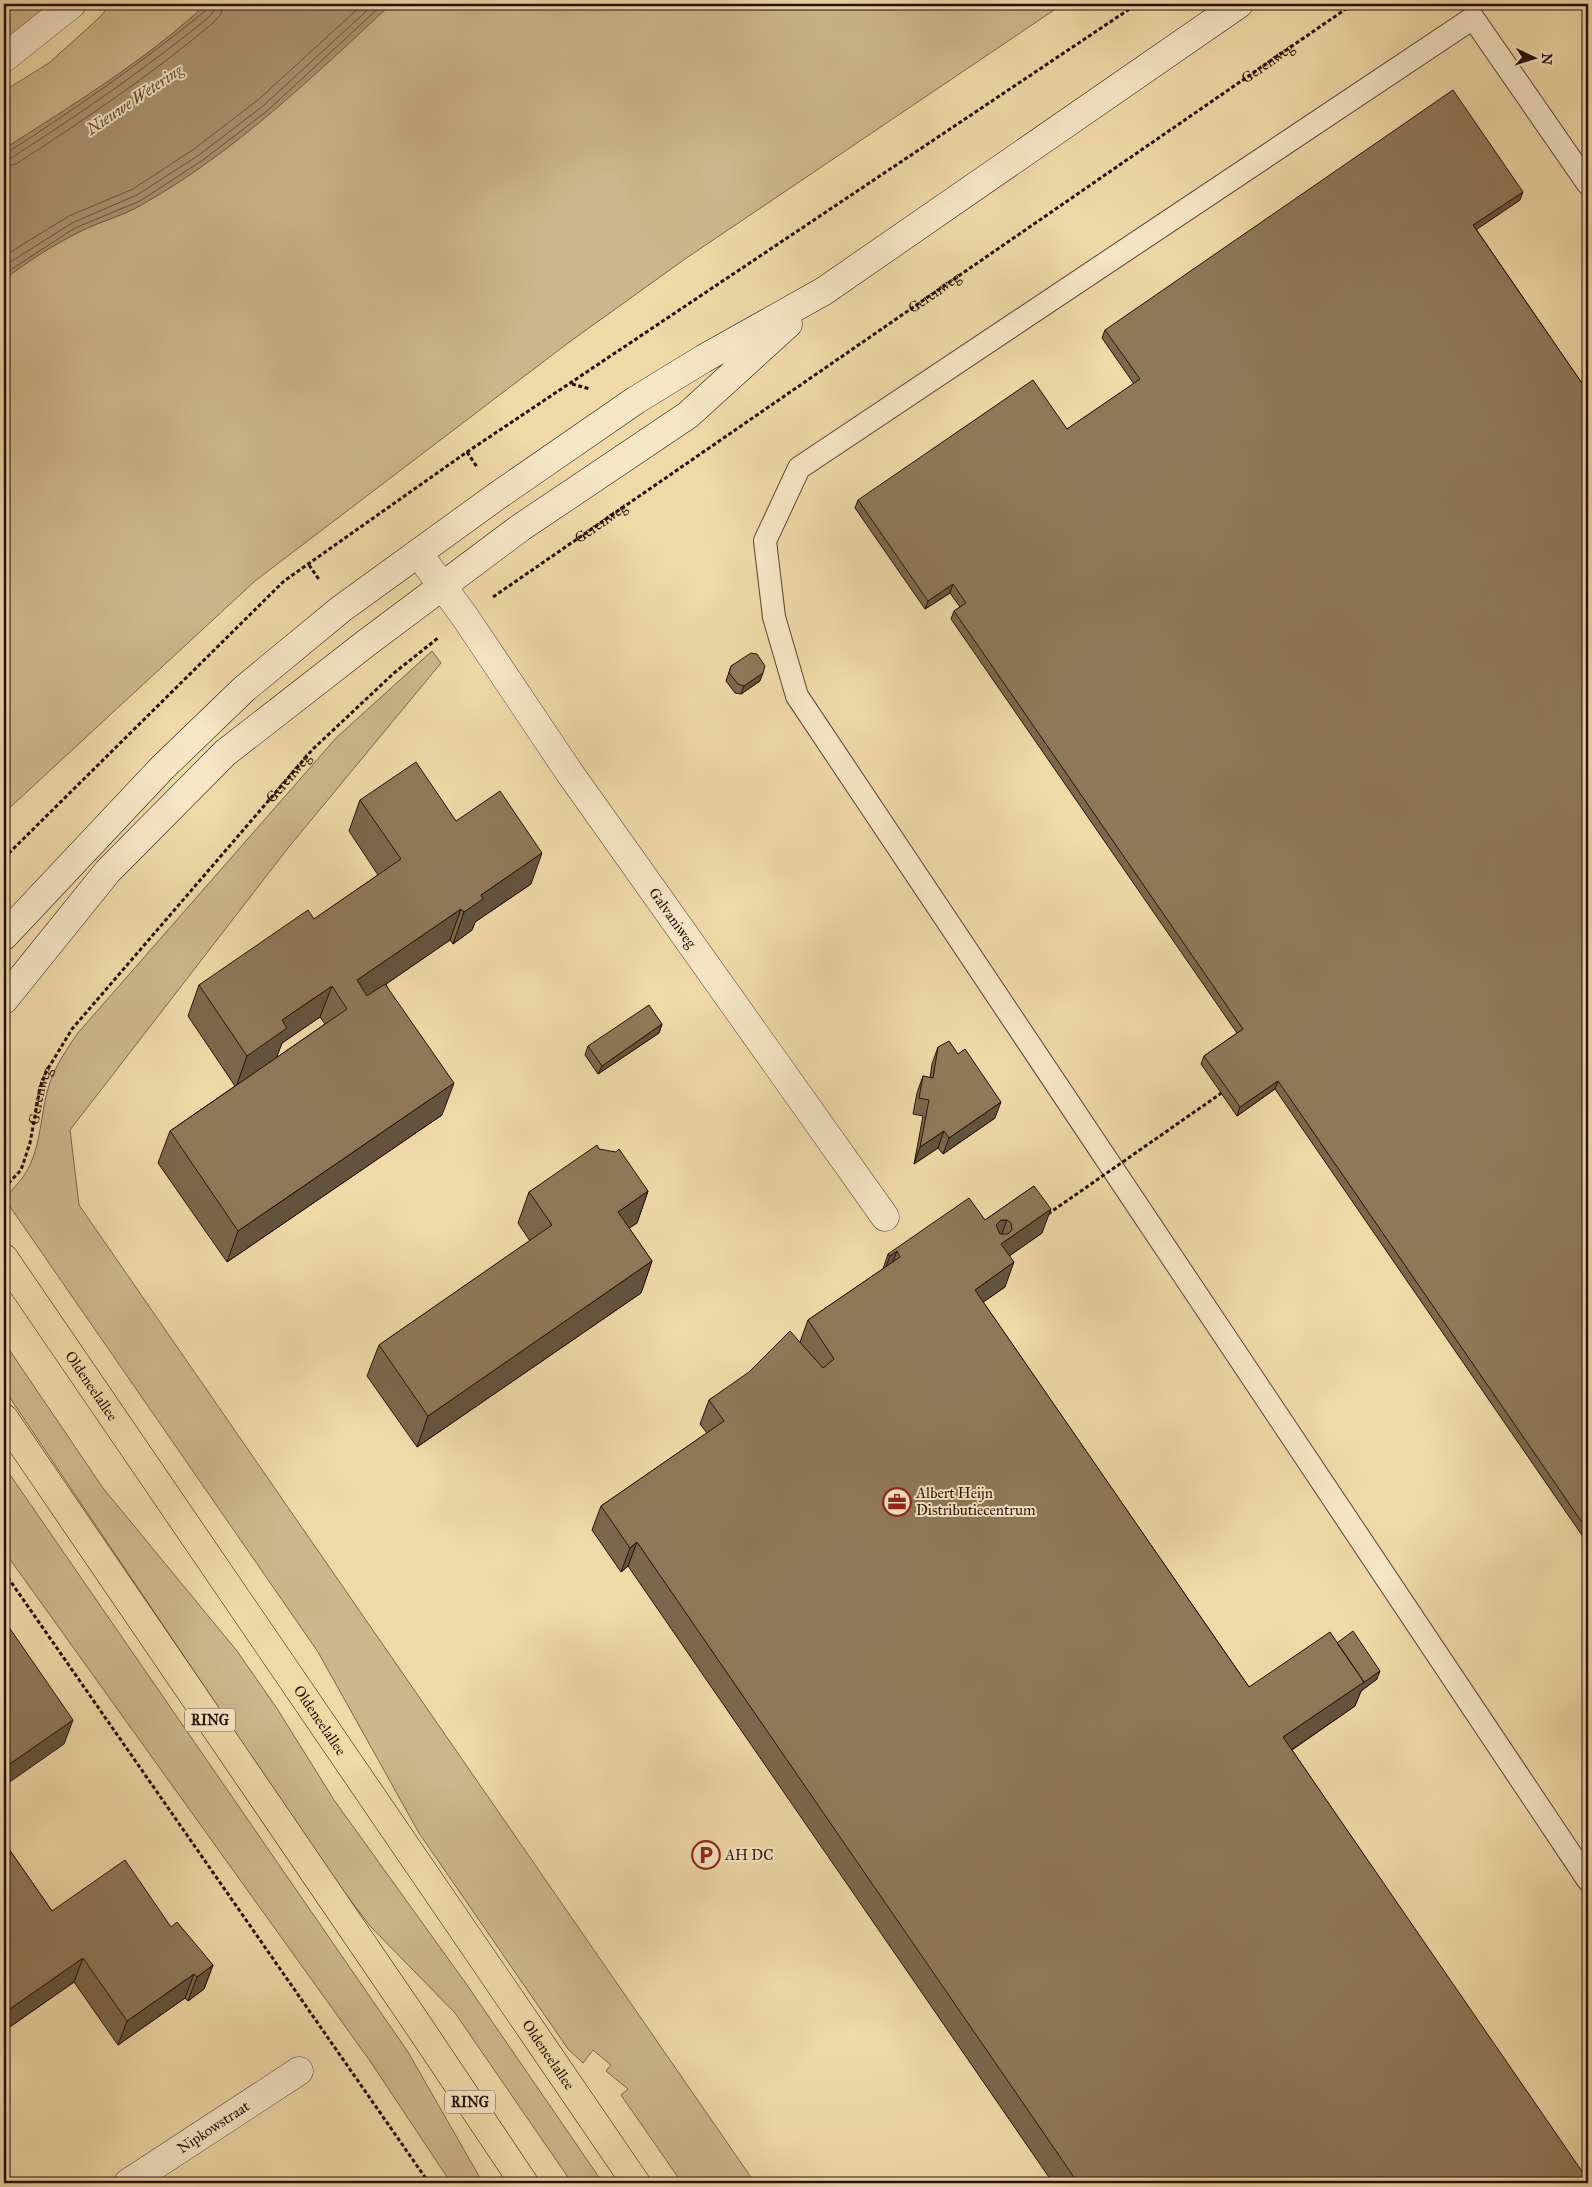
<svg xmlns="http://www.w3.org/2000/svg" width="1592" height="2187" font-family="'IM FELL Great Primer',serif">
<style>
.green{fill:#cdb68b;stroke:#7a6248}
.water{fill:#ab9470;stroke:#765e45}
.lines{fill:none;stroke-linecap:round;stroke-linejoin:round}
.shore{stroke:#69513a;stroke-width:1}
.service-casing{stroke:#59412e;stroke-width:24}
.minor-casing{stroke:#59412e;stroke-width:29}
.secondary-casing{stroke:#270e05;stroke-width:29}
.primary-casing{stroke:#270e05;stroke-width:29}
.path{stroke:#270e05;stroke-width:3;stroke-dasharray:4 2.5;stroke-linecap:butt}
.service{stroke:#f5e6c6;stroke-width:22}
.minor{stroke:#f5e6c6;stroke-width:28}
.secondary{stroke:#f5e6c6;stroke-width:28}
.primary{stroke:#efd9a7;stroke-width:28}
.path-bridge{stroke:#270e05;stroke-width:3;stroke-dasharray:4 2.5;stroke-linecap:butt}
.wall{fill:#7b674d;stroke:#270e05;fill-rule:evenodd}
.shaded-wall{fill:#64543e;stroke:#270e05}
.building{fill:#8f7859;stroke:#270e05;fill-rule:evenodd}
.labels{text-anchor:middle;stroke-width:4;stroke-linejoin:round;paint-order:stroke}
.shield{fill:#f5e6c6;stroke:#654f3f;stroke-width:1}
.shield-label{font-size:14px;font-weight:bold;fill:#270e05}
.street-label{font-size:15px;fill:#270e05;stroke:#f5e6c6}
.poi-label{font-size:15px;fill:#270e05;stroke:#f5e6c6;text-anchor:start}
.water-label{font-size:16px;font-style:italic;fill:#624a35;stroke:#f5e6c6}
</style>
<rect width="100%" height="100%" fill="#efd9a7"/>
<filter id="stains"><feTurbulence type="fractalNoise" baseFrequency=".004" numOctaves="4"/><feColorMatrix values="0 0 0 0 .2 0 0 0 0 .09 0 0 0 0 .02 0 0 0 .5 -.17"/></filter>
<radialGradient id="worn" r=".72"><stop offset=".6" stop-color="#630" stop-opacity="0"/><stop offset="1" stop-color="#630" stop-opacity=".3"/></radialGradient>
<path class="green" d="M4,4h47l-32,26 -15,10z
M111,4h95c-58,55 -135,102 -202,145v-58l45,-28 50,-45z
M391,4h672l-378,255 -117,84 -313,238 -251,232v-533c22,-18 48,-34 73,-47 21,-11 46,-17 66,-29 93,-53 170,-128 248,-200z
M432,651l9,12 -153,185 -218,282 9,75 676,978h-73l-61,-88 7,-6 -22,-18 5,-6 -18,-15 -10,13 -15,-14 -149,-216 -101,-181 -314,-454c10,-10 20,-20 26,-33 12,-26 11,-57 20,-83 6,-17 17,-33 27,-48l259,-296z
M4,1342l99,146 134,163 41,59 56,90 133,185 136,198h-31l-117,-170 -85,-87 -38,-50 -328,-487z
M4,1466l404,586 75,131h-32l-81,-122 -366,-510z"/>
<path class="water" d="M206,4h185c-78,73 -155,147 -248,200 -20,12 -45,18 -66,29 -25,13 -51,29 -73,47v-131c68,-44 143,-89 202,-145z"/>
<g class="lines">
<path class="shore" d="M4,153l4,-1c69,-44 131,-88 195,-139l5,-5 1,-4
M4,159l7,-1c69,-44 134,-89 197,-140l6,-7 1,-7
M4,167l12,-3c68,-44 135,-89 197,-141l8,-9 2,-10
M4,256l65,-40 64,-27 61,-40 64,-49 105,-96
M4,266l68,-43 65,-28 62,-40 64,-49 111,-102
M4,274l71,-46 65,-27 63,-41 64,-49 116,-107"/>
<defs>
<path id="service" d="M1588,184l-115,-166 -674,450 -34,73 9,76 23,79 791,1184"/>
<g id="minor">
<path d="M4,58l68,-54"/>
<path id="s3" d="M418,553l47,64 104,155 316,445"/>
<path id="s4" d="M128,2183l171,-112"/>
</g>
<path id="secondary" d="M4,936l158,-168 82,-79 97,-80 156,-113 139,-96 67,-41 121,-68 415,-287
M4,1000l104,-129 117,-118 140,-109 155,-116 168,-113 100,-91"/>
<g id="primary">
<path id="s5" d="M4,1258l632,925"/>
<path d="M4,1418l412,604 108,161"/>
</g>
</defs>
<use href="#service" class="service-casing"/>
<use href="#minor" class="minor-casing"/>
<use href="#secondary" class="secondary-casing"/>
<use href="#primary" class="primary-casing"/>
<g class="path">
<path d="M572,384l18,5"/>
<path d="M467,452l10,15"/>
<path d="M309,565l11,16"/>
<path id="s1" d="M493,597l860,-593"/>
<path d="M4,858l280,-277 183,-129 670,-448"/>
<path id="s2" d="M4,1188l17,-18 9,-27 10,-55 6,-16 26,-43 241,-280 81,-76 44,-35"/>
<path d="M4,1572l425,611"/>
</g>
<use href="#service" class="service"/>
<use href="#minor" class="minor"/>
<use href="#secondary" class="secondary"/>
<use href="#primary" class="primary"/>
<path class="path-bridge" d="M1048,1214l175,-122"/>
</g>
<path class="wall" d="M1520,200l-44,29 112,163v1152l-313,-455 -38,27 -36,-52 3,-8 33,-23 -286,-414 3,-8 6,-4 -10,-14 -25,16 -70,-101 3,-8 209,-71 67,-45 -32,-46 3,-8z
M731,666l29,15 -19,13 -6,-1 -9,-12z
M360,800l96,21 75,63 -56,38 -3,8 -19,14 -3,-4 -64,44 56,131 -215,147 -69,-99 12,-32 65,-45 -47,-70 11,-31 115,-66 64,-44 -29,-44zM320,1017l5,7 -49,34 6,-15z
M662,1024l-3,9 -61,41 -13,-19 3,-9z
M938,1047l57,71 -52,36 -5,-6 -24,16 9,-48 -10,-2 4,-21 6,-17 7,2 2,-14z
M599,1149l49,42 -11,32 -8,5 23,33 -11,32 -224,154 -50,-71 12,-31 151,-104 -12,-18 11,-31z
M1034,1186l8,47 -33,23 -4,31 -22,15 266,385 88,-44 40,36 -16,12 -6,15 -63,44 296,433h-535l-425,-617 -7,6 -29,-42 9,-24 106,-73 -7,-9 9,-24 91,-58 8,-22 75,-51 5,-15 97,-34z
M4,1842l48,69 119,16 42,38 -9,24 -16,12 -3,-3 -67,47 -44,-63 -70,49z"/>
<path class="shaded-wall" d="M1523,192l-3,8 -50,34 3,-9z
M953,584l-3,9 -25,16 3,-8z
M763,673l-3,8 -19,13 3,-8z
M542,853l-11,31 -56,38 -3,8 -19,14 11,-32 17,-17z
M461,909l-11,31 -103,71 10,-31z
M332,986l-12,31 -38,26 -6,16 -40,28 11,-31 35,-36z
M662,1024l-3,9 -61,41 4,-8z
M1278,1081l-3,8 -38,27 3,-9z
M454,1083l-12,32 -215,147 11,-31z
M1001,1102l-6,16 -52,36 6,-16z
M944,1131l-6,17 -24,16 6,-17z
M648,1191l-11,32 -30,20 11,-31z
M1051,1209l-9,24 -50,35 9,-24z
M1001,1220h6l-9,24 -2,-19z
M897,1251l-9,25 -7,4 9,-24z
M652,1261l-11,32 -224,154 11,-31z
M1014,1262l-9,25 -39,27 9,-24z
M637,1542l-9,24 -7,6 9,-24z
M1380,1671l-3,8 -16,12 -6,15 -80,55 8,-24z
M73,1720l-9,24 -60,42v-18z
M83,1958l-9,24 -70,49v-18z
M213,1965l-9,24 -16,12 9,-24z
M194,1974l-9,24 -67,47 9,-24z"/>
<path class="building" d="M1453,90l70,102 -50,33 115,167v1139l-310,-450 -38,26 -36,-51 39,-27 -289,-418 12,-8 -13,-19 -25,17 -70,-101 175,-120 34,49 73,-50 -35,-49z
M751,653l6,1 8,12 -2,7 -19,13 -6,-2 -9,-11 2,-7z
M416,762l40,59 44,-30 42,62 -61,42 2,4 -19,13 -3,-3 -104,71 10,16 18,-12 69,99 -216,148 -68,-100 177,-122 -15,-23 -50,34 5,8 -40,28 -48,-71 109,-75 6,9 87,-60 -41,-59z
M649,1005l13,19 -60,42 -14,-20z
M949,1041l9,13 7,-5 36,53 -52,36 -5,-7 -24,16 9,-47 -10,-2 4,-22 10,2 5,-31z
M597,1145l2,4 17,3 3,-3 29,42 -30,21 34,49 -224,155 -49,-71 173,-120 -23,-33z
M1034,1186l17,23 -50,35 13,18 -39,28 274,397 81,-55 34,50 -81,55 305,443v3h-510l-441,-641 -7,6 -29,-42 123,-85 -15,-21 40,-28 41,-41 33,37 11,-9 -26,-39 92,-63 -3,-6 -7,5 -2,-2 81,-56 16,22zM1001,1220h6l4,3 1,7 -4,4h-8l-4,-9z
M4,1620l69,100 -69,48z
M1353,1631l27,40 -17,12 1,-1 -27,-39z
M4,1842l48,69 73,-51 46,67 6,-5 36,43 -16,12 -3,-3 -67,47 -44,-63 -79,55z"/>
<defs>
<symbol id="office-ring" viewBox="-11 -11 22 22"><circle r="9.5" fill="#f5e6c6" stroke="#8f2418" stroke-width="1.5"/><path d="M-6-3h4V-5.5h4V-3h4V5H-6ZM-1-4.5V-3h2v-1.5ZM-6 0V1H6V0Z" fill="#8f2418"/></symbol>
<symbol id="parking-ring" viewBox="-11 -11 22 22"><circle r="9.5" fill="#f5e6c6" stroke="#8f2418" stroke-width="1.5"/><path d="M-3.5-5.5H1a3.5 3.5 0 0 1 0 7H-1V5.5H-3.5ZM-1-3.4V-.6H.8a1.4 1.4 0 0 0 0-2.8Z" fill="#8f2418"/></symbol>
</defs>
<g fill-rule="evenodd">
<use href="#office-ring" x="881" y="1486" width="32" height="32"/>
<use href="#parking-ring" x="690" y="1839" width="32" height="32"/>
</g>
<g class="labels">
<g class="shield">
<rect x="185" y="1708.5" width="50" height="23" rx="4"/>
<rect x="445" y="2090.5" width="50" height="23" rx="4"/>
</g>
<g class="shield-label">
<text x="210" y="1725">RING</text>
<text x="470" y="2107">RING</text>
</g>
<g class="street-label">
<text dy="5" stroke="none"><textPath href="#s1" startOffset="941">Gerenweg</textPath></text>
<text dy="5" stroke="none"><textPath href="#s1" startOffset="536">Gerenweg</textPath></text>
<text dy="5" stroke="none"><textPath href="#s1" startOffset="131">Gerenweg</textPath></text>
<text dy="5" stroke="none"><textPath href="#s2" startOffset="508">Gerenweg</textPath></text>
<text dy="5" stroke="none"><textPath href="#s3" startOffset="445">Galvaniweg</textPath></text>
<text dy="5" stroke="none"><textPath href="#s2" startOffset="102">Gerenweg</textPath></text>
<text dy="5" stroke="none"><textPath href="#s5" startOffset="155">Oldeneelallee</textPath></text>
<text dy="5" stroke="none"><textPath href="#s5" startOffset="560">Oldeneelallee</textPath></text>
<text dy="5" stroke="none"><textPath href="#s5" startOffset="965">Oldeneelallee</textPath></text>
<text dy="5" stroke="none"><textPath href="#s4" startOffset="102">Nipkowstraat</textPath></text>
</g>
<g class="poi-label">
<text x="916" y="1498">Albert Heijn<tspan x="916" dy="17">Distributiecentrum</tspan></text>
<text x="725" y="1860">AH DC</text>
</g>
<g class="water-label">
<text transform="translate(134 99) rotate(-34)" y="6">Nieuwe Wetering</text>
</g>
</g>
<rect width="1592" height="2187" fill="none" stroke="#efd9a7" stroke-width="20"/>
<rect x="5" y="5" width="1582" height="2177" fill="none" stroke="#270e05" stroke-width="2.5"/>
<rect x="10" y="10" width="1572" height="2167" fill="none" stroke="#270e05"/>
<g transform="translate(1534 58) rotate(94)" stroke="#f5e6c6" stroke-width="4" paint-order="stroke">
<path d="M0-4L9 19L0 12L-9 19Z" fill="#270e05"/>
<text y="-8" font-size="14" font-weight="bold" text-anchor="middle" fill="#270e05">N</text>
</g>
<rect width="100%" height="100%" filter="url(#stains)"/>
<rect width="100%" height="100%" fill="url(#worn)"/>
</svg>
